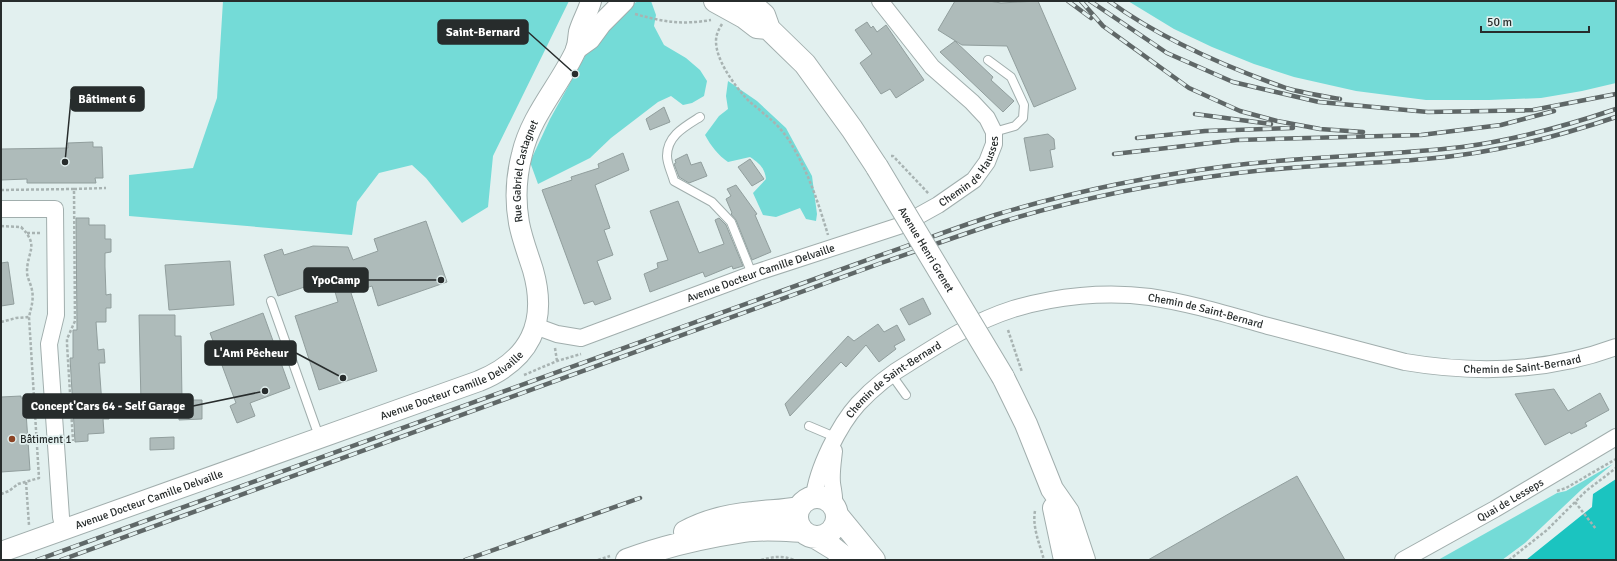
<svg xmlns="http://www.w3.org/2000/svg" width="1617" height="561" font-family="Signika,sans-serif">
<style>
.green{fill:#74dbd7}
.water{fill:#1bc4c0}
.building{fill:#aebbba;stroke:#919e9d}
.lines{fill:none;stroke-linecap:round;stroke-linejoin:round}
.service-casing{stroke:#a1aead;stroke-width:10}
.minor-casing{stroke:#a1aead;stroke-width:18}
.tertiary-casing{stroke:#a1aead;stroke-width:22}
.secondary-casing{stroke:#a1aead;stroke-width:24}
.primary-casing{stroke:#a1aead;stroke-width:24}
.path{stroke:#a8b3b2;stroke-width:2.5;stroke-dasharray:3 2;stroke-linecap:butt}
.service{stroke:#fff;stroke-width:8}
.minor{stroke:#fff;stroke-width:16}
.tertiary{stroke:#fff;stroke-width:20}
.secondary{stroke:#fff;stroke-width:22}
.primary{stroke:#fff;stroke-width:22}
.rail-casing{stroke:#5f6767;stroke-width:4.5}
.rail{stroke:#e2f0ef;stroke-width:3;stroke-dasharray:9;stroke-linecap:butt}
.primary-bridge-casing{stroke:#a1aead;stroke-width:24;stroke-linecap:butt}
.primary-bridge{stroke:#fff;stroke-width:22}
.poi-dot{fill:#8c4425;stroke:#e2f0ef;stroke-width:1.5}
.labels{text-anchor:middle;stroke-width:3.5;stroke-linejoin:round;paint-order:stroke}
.street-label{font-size:11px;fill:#272c2c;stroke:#e2f0ef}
.poi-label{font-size:11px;fill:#272c2c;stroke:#e2f0ef;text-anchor:start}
.leader{fill:none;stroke:#272c2c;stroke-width:1.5}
.callout-dot{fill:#272c2c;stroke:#e2f0ef;stroke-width:1.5}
.callout{fill:#272c2c;stroke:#272c2c;stroke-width:1.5}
.callout-label{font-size:12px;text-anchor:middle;font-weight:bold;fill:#fff}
</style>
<rect width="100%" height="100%" fill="#e2f0ef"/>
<path class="green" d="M223,1h346l-76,155 -5,51 -26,16 -36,-45 -14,-13 -33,8 -22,29 -5,33 -223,-19v-41l64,-7 24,-70z
M639,1h12l5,14 -2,11 10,19 22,13 14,12 7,11 -3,15 -12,7 -9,2 -12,-9 -13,6 -47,36 -21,20 -52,26 -8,-22 20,-43 40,-72 40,-42z
M1128,1h488v82l-34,8 -41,7 -52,2h-63l-70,-9 -62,-14 -40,-13 -42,-17 -38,-18z
M728,81l29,20 29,27 26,48 5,38 -1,7 -10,-2 -6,-11 -24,9 -13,-2 -10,-22 13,-14c-1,-11 -7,-16 -16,-22l-22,5c-10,-7 -17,-16 -23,-27l14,-19 9,-7 -2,-13z
M1613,464l-32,26 -56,53 -23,17h-64l119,-67 9,-2z"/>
<path class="water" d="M1616,479v81h-90l66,-53 1,-13z"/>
<path class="building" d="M955,1h34l12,2 37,-2 38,88 -42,18 -27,-61 -45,-1 -24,-15z
M867,22l4,6 2,-2 4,6 9,-7 38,55 -28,18 -6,-9 -9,5 -21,-31 12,-9 -17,-24z
M955,41l38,36 -2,3 23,21 -11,11 -63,-60z
M664,107l6,15 -20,8 -4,-11z
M1048,134l6,5 1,10 -5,1 3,17 -23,4 -6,-33z
M93,142v5h9l1,31h-8l1,5h-69v-4l-26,1v-31l67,-1v-5z
M623,153l6,17 -34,15 15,43 -6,2 9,25 -16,6 14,38 -16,6 -2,-4 -9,3 -42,-114 30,-10 -1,-3 28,-9 -1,-4z
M687,154l4,11 10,-3 6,14 -18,7 -10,-6 -5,-13 2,-1 -1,-3z
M750,159l14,20 -12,7 -14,-19z
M736,185l21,29 -2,1 16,37 -19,8 -16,-40 -5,-6 1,-1 -6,-14 5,-3 -4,-7z
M678,201l21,52 25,-9 -9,-24 4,-2 7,7 17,41 -10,3 -1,-3 -27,11 -2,-5 -53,20 -6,-18 14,-6 -1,-5 11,-3 -18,-49z
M76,218h13v7h16v14h6v13l-6,1v14l1,28 5,-1v14h-5v14h-10l2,28 6,-1 1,14h-6l3,42h6l1,14h-6l1,14 -16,1v7l-13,1 -5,-84h3v-28h4z
M426,221l21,61 -69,24 -6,-20 -21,7 26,78 -58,19 -24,-74 43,-14 -7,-24 -53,18 -14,-41 18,-6 2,6 29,-9 35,1 5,13 25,-9 -4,-12z
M230,261l4,44 -65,5 -4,-45z
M8,262l6,42 -13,2v-43z
M923,298l8,16 -22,11 -9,-16z
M263,313l27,75 -40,15 5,13 -18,7 -7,-17 6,-3 -26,-70z
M139,315h36v21h6l1,64h20v19l-23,1v-18l-38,1z
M878,324l6,8 13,-7 8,15 -11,6 2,3 -17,13 -13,-17 -20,22 -5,-5 -51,54 -5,-12 63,-68 6,5z
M1554,389l14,22 32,-18 9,17 -24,13 2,3 -16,8 -1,-2 -25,13 -30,-51z
M21,396v2h4l5,72 -29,2v-75z
M174,437v12l-24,1v-12z
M1297,476l48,84h-197l84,-48z"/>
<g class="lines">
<defs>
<path id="service" d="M988,60l23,17 13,28 -1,13 -8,8 -21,6
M700,117c-16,10 -33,19 -33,39 0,8 5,17 7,25l38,21 19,20 21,52
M271,301l45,127
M891,374l15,21
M809,426l26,11"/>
<g id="minor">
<path d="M1,209h54l1,106 -7,29 12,173 3,13"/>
<path id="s1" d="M535,326l22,8 24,4 177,-66 144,-47 36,-20 36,-25 13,-18 7,-18v-12l-7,-14 -15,-16 -40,-35 -52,-66"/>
<path id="s2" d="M814,497c3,-28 25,-72 44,-93 15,-16 32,-30 51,-41 33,-21 66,-42 104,-54 43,-13 92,-18 137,-12 40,6 79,18 118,29 45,12 91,24 137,36 71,12 143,10 211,-15"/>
<path d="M834,505c1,-8 -1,-14 -2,-22 -1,-11 1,-22 2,-32"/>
<path id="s3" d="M1403,560l92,-51 121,-72"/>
</g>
<g id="tertiary">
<path d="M576,49l14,-10 11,-15 23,-23"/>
<path id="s4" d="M1,552l478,-171c51,-21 69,-58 54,-111 -5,-16 -11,-31 -14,-47 -4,-22 -3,-46 3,-69 9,-39 38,-69 54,-104 2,-6 2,-12 3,-18 3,-11 9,-20 12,-31"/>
</g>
<path id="secondary" d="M797 517a20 20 0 1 1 40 0a20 20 0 1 1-40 0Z
M837,515l37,45
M685,532c20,-11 46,-17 68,-19 16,-2 31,-2 46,-5
M815,537l18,11 15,12
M627,560c37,-14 78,-23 117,-29 20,-3 40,-1 59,0"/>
<path id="primary" d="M715,1l29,16 13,10 9,1
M748,1l16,14 5,14 36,35 47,65 25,38
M1003,377l23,47 26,65 16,23 16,48
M1054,508l11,52"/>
</defs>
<use href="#service" class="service-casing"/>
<use href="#minor" class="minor-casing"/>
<use href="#tertiary" class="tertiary-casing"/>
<use href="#secondary" class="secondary-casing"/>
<use href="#primary" class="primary-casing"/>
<path class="path" d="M635,14c29,8 47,11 76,6
M722,24c-3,5 -6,10 -6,17 0,19 17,42 29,56 5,6 12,10 18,16 12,9 23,21 30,34 16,27 26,58 35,88
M891,156h2l36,38
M74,189l32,-1
M1,190l73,-1 1,132 -8,18v5l6,97
M1,226l20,1c19,19 6,24 6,45 0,6 4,12 5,18 2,10 -1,18 -3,27l10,161 -21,6 -9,7 -8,3
M27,233h13
M1,322l15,-4 13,-1
M1008,330l14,42
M555,348l2,13
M524,375l33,-14 24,-7
M26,482l3,43
M1557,491l9,-3 50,-29
M1575,502l21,27
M1035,511c-3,16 5,34 9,49
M598,560l12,-4
M761,560c12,-3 21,-5 33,0
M1509,560l38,-30 39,-39 30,-23"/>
<use href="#service" class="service"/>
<use href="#minor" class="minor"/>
<use href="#tertiary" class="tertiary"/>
<use href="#secondary" class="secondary"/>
<use href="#primary" class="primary"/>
<defs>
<path id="rail" d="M1068,1l23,17
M1081,1l22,25 86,62 51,23 37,10 43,8 43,3
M1090,1l77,52 66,29 86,20 109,10 59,-1 46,-1 83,-16
M1109,1c52,38 117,66 177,87 17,5 36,8 54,11
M1195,114l76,10
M1137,138l68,-7 88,-3
M1114,154l123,-14 184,-5 80,-10 53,-14
M37,560l844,-305c38,-13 76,-28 114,-40 76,-23 155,-39 233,-49 78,-10 156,-10 234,-19 52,-7 104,-21 154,-38
M61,560l823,-298c38,-13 76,-27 114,-39 75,-23 153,-39 232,-49 65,-9 130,-9 195,-15 65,-5 129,-21 191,-42
M465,560l175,-62"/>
</defs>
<use href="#rail" class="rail-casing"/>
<use href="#rail" class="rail"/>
<defs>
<g id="primary-bridge">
<path id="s5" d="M877,167l126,210"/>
</g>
</defs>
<use href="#primary-bridge" class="primary-bridge-casing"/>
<use href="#primary-bridge" class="primary-bridge"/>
</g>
<circle class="poi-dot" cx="12" cy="439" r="4"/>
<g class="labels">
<g class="street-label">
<text dy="4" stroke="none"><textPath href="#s1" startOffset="477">Chemin de Hausses</textPath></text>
<text dy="4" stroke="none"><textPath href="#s4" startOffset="748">Rue Gabriel Castagnet</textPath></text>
<text dy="4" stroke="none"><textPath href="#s5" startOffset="96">Avenue Henri Grenet</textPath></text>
<text dy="4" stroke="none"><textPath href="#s1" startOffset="239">Avenue Docteur Camille Delvaille</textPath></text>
<text dy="4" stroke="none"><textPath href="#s2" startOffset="483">Chemin de Saint-Bernard</textPath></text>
<text dy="4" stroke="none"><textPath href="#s2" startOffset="807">Chemin de Saint-Bernard</textPath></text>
<text dy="4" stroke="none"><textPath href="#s2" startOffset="147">Chemin de Saint-Bernard</textPath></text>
<text dy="4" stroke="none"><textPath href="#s4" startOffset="481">Avenue Docteur Camille Delvaille</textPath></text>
<text dy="4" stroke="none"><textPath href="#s4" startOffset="157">Avenue Docteur Camille Delvaille</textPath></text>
<text dy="4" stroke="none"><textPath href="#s3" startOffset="123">Quai de Lesseps</textPath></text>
</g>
<g class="poi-label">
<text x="20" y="443">Bâtiment 1</text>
</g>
</g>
<path class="leader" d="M575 74L528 32M65 162L71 99M441 280L368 280M343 378L296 353M265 391L193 406"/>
<g class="callout-dot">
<circle cx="575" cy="74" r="4"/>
<circle cx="65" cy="162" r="4"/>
<circle cx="441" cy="280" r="4"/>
<circle cx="343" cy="378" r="4"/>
<circle cx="265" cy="391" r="4"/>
</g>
<g class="callout">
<rect x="438" y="20" width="90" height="24" rx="4"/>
<rect x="71" y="87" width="73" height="24" rx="4"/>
<rect x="304" y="268" width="64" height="24" rx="4"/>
<rect x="205" y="341" width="91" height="24" rx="4"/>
<rect x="23" y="394" width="170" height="24" rx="4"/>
</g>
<g class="callout-label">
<text x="483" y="36">Saint-Bernard</text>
<text x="107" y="103">Bâtiment 6</text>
<text x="336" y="284">YpoCamp</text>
<text x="251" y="357">L'Ami Pêcheur</text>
<text x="108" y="410">Concept'Cars 64 - Self Garage</text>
</g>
<rect width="1617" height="561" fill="none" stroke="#272c2c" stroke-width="4"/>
<path d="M1481 26v6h108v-6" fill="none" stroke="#272c2c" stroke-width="2"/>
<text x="1487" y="26" font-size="12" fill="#272c2c" stroke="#e2f0ef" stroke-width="3" paint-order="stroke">50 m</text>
</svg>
